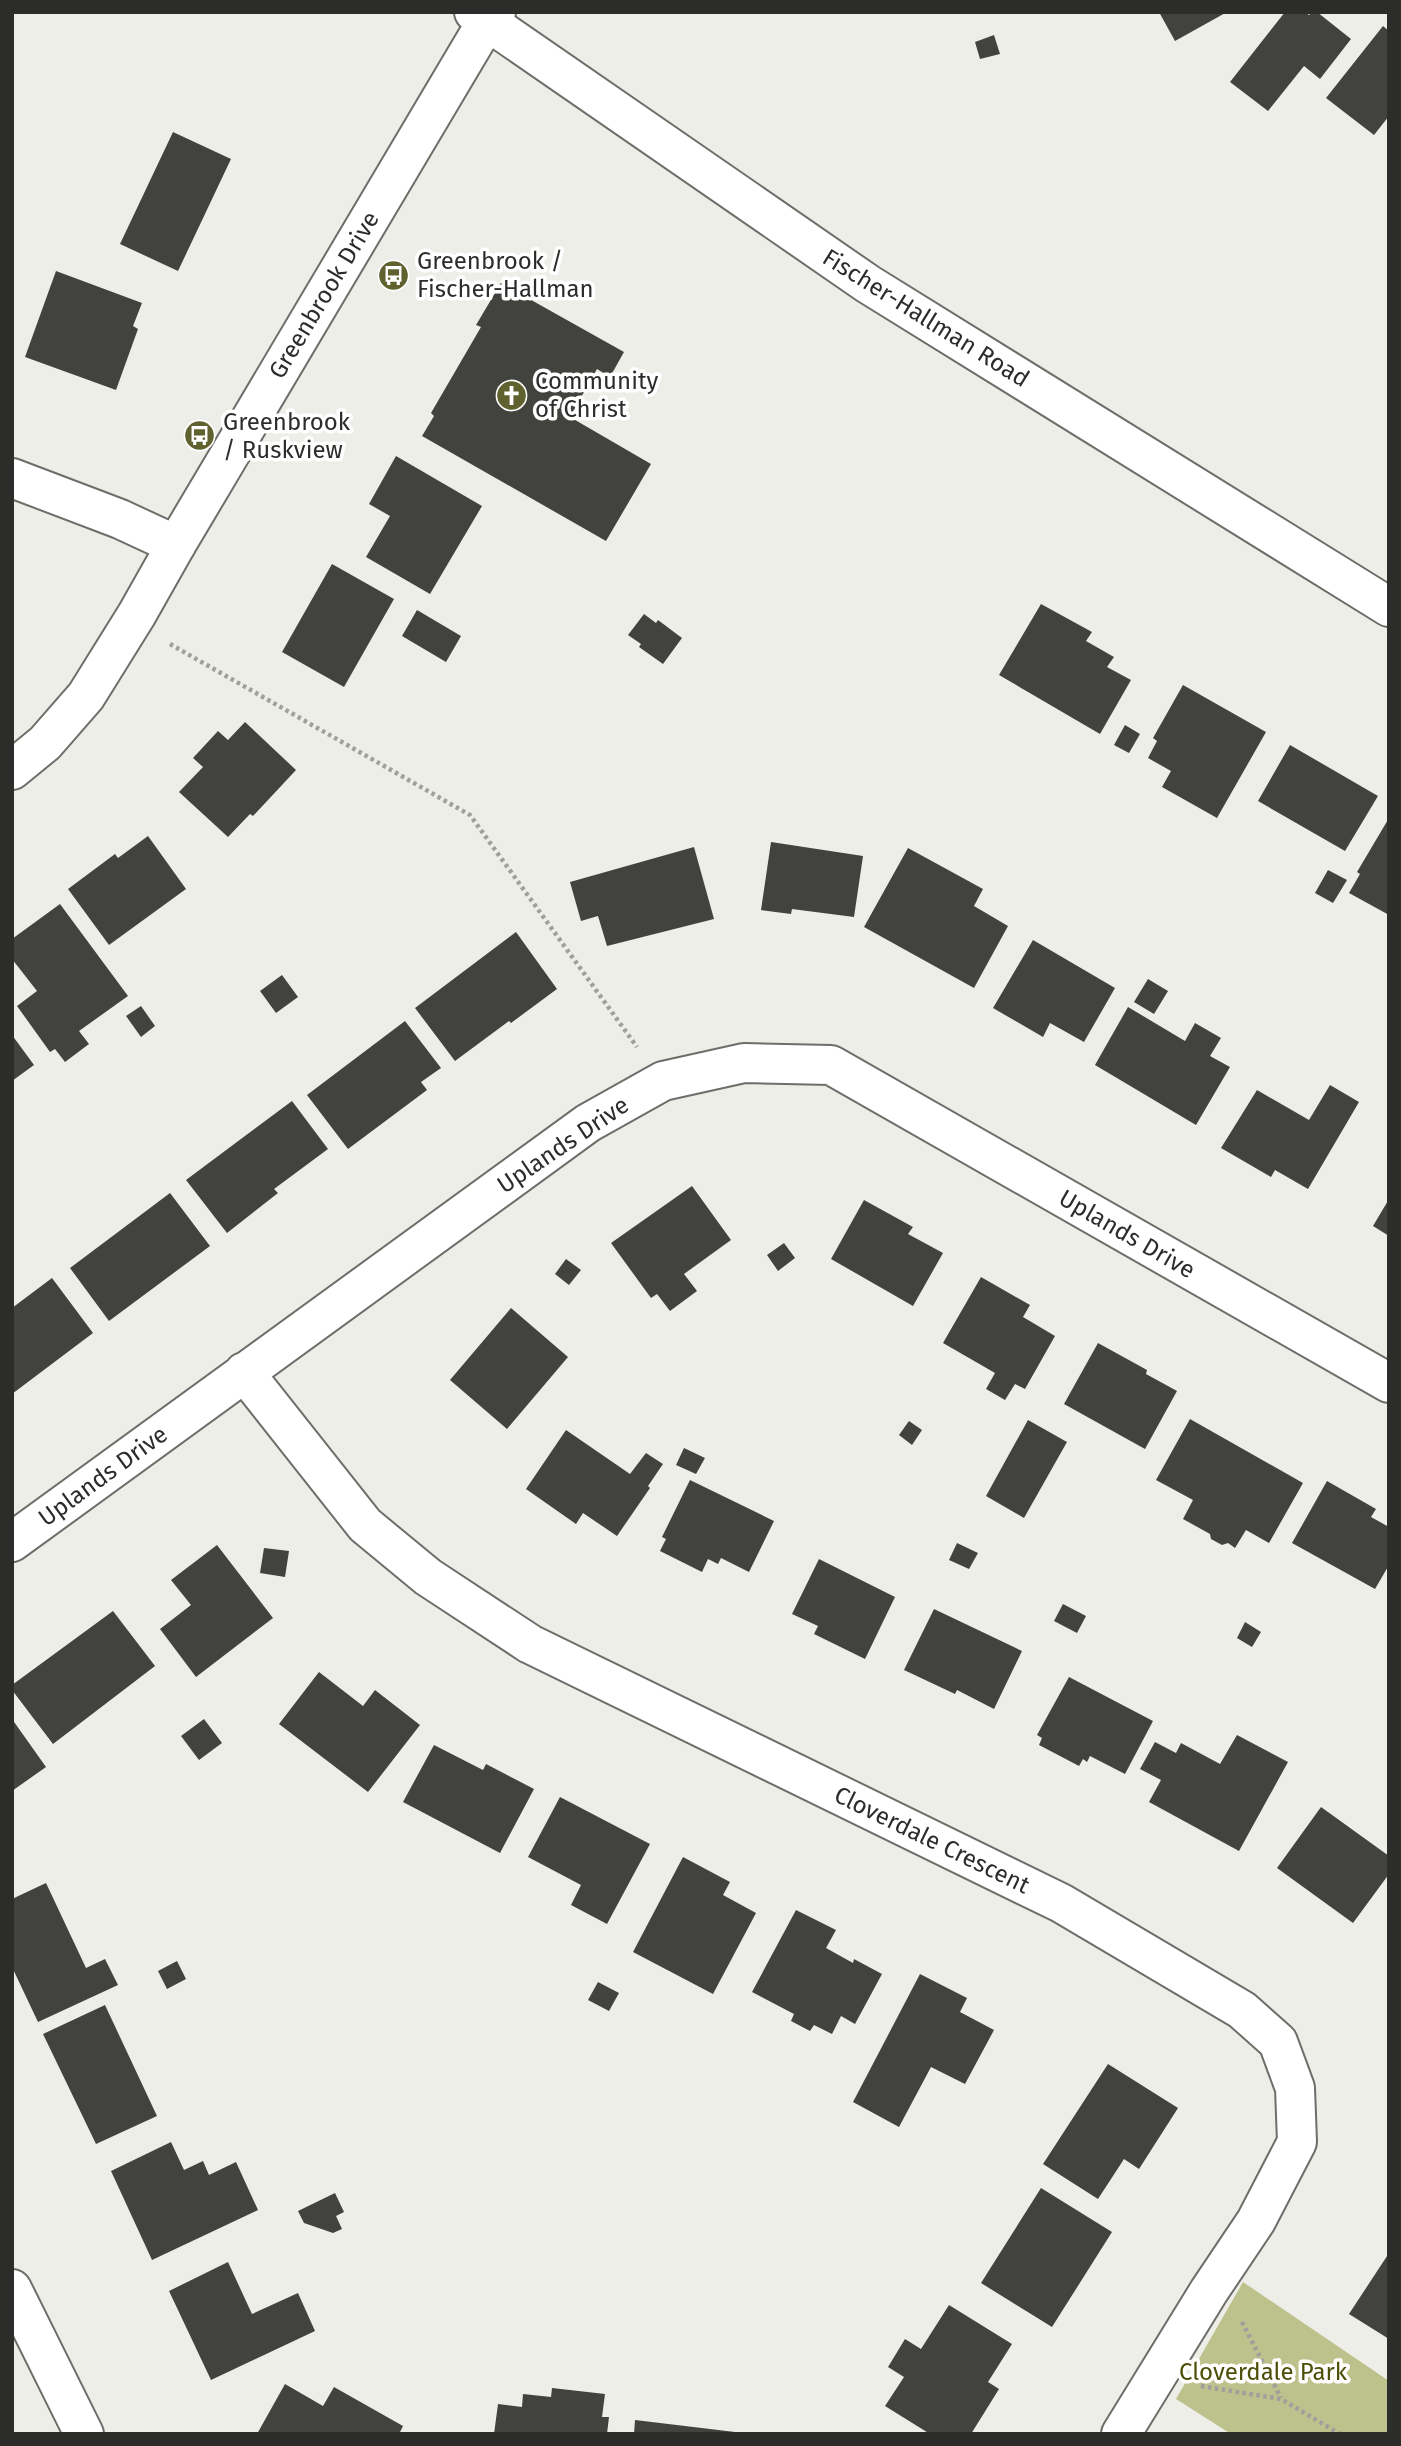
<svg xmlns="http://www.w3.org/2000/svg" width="1401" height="2446" font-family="'Fira Sans',sans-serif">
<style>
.green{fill:#bdc18c}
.building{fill:#42433f}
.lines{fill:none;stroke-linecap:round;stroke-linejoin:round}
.minor-casing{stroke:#6d6e69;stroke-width:42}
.tertiary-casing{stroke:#6d6e69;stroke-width:42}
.secondary-casing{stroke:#6d6e69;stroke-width:42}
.motorway-casing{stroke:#6d6e69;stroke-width:42}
.path{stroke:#9f9f9b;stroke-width:4.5;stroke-dasharray:3.5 3.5;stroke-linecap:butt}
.minor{stroke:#fff;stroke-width:38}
.tertiary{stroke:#fff;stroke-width:38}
.secondary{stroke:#fff;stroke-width:38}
.motorway{stroke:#fff;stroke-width:38}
.labels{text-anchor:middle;stroke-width:7;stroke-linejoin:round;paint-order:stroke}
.poi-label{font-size:24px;fill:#2c2d2b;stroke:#fff;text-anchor:start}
.street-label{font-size:24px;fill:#2c2d2b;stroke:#fff}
.park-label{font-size:24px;fill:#4d4f09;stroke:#fff}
</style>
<rect width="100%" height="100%" fill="#eeeee9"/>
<path class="green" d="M1243,2282l146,99v53h-158l-55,-35z"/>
<path class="building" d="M1159,12h68l-52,29z
M1285,12h20l4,3 3,-3h5l34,27 -31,40 -16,-13 -36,45 -38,-29z
M1383,26l6,5v85l-15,19 -48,-37z
M994,35l6,19 -20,5 -5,-17z
M173,132l58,27 -53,112 -58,-27z
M56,271l86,32 -9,23 5,3 -22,61 -91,-33z
M501,283l123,69 -14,25 -13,-8 -27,48 81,47 -45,77 -184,-105 12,-20 -3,-3 50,-86 -5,-2z
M396,456l86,50 -52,88 -64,-37 24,-41 -21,-12z
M332,564l62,35 -50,88 -62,-35z
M1041,604l51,28 -6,9 28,16 -7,10 24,13 -31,54 -101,-59z
M417,610l44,26 -15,26 -44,-26z
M644,614l12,9 2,-3 24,18 -19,26 -24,-17 2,-3 -13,-9z
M1183,685l83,47 -49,86 -55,-31 9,-16 -23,-13 9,-17 -4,-3z
M245,722l51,48 -43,46 -3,-2 -22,23 -49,-45 24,-25 -10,-9 25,-27 10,9z
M1125,725l15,9 -11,19 -15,-8z
M1290,745l88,51 -33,55 -87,-50z
M1389,818v97l-40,-22 11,-19 -3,-2z
M148,836l38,53 -77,56 -41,-56 47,-35 3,4z
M771,842l92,14 -9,61 -62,-8 -1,5 -30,-4z
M694,847l20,72 -107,27 -9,-30 -17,5 -11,-39z
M908,848l75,41 -9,17 34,20 -34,62 -110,-61z
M1328,870l19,10 -14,23 -18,-10z
M60,904l68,92 -49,35 10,13 -24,18 -10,-13 -5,3 -33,-46 20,-15 -25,-32v-20z
M516,932l41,57 -46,34 -2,-2 -54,40 -40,-53z
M1033,940l82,48 -31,54 -34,-19 -7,14 -50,-29z
M282,975l16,22 -22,16 -16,-22z
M1148,979l20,12 -14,23 -20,-12z
M141,1006l14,20 -14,11 -15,-21z
M1128,1007l57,34 10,-18 26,15 -11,18 20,11 -34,58 -101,-60z
M405,1021l36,47 -20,14 6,8 -79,59 -41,-54z
M12,1035l22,30 -22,16z
M1330,1085l29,17 -51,87 -33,-19 -4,7 -50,-29 36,-58 52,30z
M292,1101l36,48 -54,40 4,4 -51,40 -41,-53z
M692,1186l39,54 -47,34 13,17 -27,20 -13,-17 -6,4 -40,-55z
M170,1193l40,53 -101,75 -39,-53z
M1389,1199v37l-16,-10z
M864,1200l49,27 -5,7 35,19 -30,53 -82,-47z
M784,1243l11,15 -17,13 -11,-16z
M566,1259l15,11 -12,15 -14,-11z
M981,1277l49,28 -7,12 32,19 -30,53 -10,-5 -10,16 -19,-11 9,-16 -52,-30z
M52,1278l41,55 -81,61v-86z
M511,1308l57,49 -61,72 -57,-49z
M1098,1343l49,27 -1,4 31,17 -32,58 -81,-45z
M1190,1419l113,64 -34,60 -23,-13 -11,18 -7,-5 -6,2 -11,-6 -1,-5 -27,-15 10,-19 -37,-20z
M1028,1420l39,22 -43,76 -38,-22z
M909,1421l13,9 -10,15 -13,-10z
M566,1430l64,44 16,-21 17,11 -15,22 2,2 -33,48 -34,-23 -7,11 -50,-35z
M684,1448l21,10 -9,16 -20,-9z
M690,1480l84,41 -25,51 -28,-14 -3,6 -10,-5 -6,13 -42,-21 6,-12 -4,-2z
M1327,1481l49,28 -5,8 18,10v38l-14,24 -83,-46z
M957,1543l21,10 -9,16 -20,-9z
M217,1545l56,73 -77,59 -36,-48 31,-24 -20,-25z
M264,1548l25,3 -4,26 -25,-4z
M819,1559l76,38 -30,62 -51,-25 4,-8 -26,-12z
M1063,1604l23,12 -9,17 -23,-12z
M934,1609l88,42 -28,58 -37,-19 -2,4 -51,-24z
M113,1611l42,55 -102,78 -41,-54v-5z
M1245,1622l16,10 -9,15 -15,-9z
M319,1672l44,34 12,-16 45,35 -52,67 -89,-68z
M1069,1677l84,44 -28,53 -35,-18 -3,6 -4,-3 -4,7 -40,-21 3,-7 -5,-3z
M12,1719l34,48 -34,24z
M204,1719l18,24 -23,17 -18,-24z
M1237,1735l51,27 -49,89 -90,-49 12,-22 -21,-11 15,-27 21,11 5,-10 39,21z
M434,1745l49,25 3,-6 48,25 -34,64 -97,-51z
M560,1797l90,47 -43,80 -36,-19 10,-20 -53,-28z
M1321,1807l68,49v18l-36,49 -76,-55z
M683,1857l47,25 -7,13 33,18 -43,81 -80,-42z
M46,1883l40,85 19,-9 13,26 -80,37 -26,-55v-68z
M796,1910l40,20 -10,18 27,15 1,-4 28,15 -27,50 -14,-8 -9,18 -18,-9 -4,6 -19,-10 3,-7 -42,-22z
M177,1961l9,18 -19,10 -9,-18z
M920,1974l47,24 -7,14 34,18 -29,54 -34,-17 -32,60 -46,-25z
M598,1982l21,11 -10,18 -21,-11z
M105,2005l52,111 -61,28 -53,-110z
M1108,2064l70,44 -39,61 -15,-10 -26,40 -55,-35z
M171,2142l13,28 19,-9 6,14 27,-13 22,48 -106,50 -41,-89z
M1041,2188l71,44 -60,95 -71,-44z
M335,2193l9,19 -8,4 6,13 -9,4 -29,-10 -6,-12z
M1389,2253v86l-40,-25z
M228,2262l24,52 46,-21 17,38 -104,49 -42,-89z
M949,2305l63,39 -24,38 11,7 -28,45h-41l-45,-28 19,-29 -16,-10 17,-28 16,10z
M285,2384l38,22 11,-19 69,39 -4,8h-142z
M552,2388l53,6 -3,23h7l-2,17h-113l4,-30 24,3 1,-13 28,3z
M635,2420l100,12v2h-101z"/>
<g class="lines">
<defs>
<path id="minor" d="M12,478l108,41 56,26
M244,1372l121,153 63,52 102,67 531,259 181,107 36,32 17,46 2,54 -41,79 -47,70 -88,143
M12,1542l576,-419 75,-42 81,-18 87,2 558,318
M12,2289l72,145"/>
<path id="tertiary" d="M12,770l33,-27 41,-47 51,-82 39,-69 311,-524"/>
<path id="secondary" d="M474,12l394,272 521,323"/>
<path id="motorway" d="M487,21l9,-9"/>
</defs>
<use href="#minor" class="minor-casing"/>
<use href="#tertiary" class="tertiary-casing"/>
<use href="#secondary" class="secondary-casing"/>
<use href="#motorway" class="motorway-casing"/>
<path class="path" d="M170,644l300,171 167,232
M1242,2322l39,76
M1201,2386l80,13 59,35"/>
<use href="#minor" class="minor"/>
<use href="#tertiary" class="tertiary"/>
<use href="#secondary" class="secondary"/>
<use href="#motorway" class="motorway"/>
</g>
<defs>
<symbol id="bus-disc" viewBox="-11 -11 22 22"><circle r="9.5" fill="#5f612f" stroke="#fff"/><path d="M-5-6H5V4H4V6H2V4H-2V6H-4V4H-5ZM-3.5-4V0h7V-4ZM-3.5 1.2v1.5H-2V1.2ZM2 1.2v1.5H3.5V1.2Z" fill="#fff"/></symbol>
<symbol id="church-disc" viewBox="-11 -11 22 22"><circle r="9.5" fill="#5f612f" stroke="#fff"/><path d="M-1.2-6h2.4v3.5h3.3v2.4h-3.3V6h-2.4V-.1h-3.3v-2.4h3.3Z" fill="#fff"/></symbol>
</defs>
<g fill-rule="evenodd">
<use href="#bus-disc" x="376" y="258" width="35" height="35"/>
<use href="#church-disc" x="494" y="378" width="35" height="35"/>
<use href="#bus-disc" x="182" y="418" width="35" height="35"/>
</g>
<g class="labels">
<g class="poi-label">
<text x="417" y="269">Greenbrook /<tspan x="417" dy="28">Fischer-Hallman</tspan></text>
<text x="535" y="389">Community<tspan x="535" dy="28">of Christ</tspan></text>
<text x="223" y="430">Greenbrook<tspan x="223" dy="28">/ Ruskview</tspan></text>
</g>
<g class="street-label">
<text transform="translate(324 295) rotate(-59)" y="8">Greenbrook Drive</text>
<text transform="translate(926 318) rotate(32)" y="8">Fischer-Hallman Road</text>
<text transform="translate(563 1145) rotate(-34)" y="8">Uplands Drive</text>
<text transform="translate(1127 1234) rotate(30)" y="8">Uplands Drive</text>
<text transform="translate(103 1476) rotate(-36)" y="8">Uplands Drive</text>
<text transform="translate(932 1840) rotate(26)" y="8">Cloverdale Crescent</text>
</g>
<g class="park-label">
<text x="1263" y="2380">Cloverdale Park</text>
</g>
</g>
<rect width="1401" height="2446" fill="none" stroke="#2c2d2b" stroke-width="28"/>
</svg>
